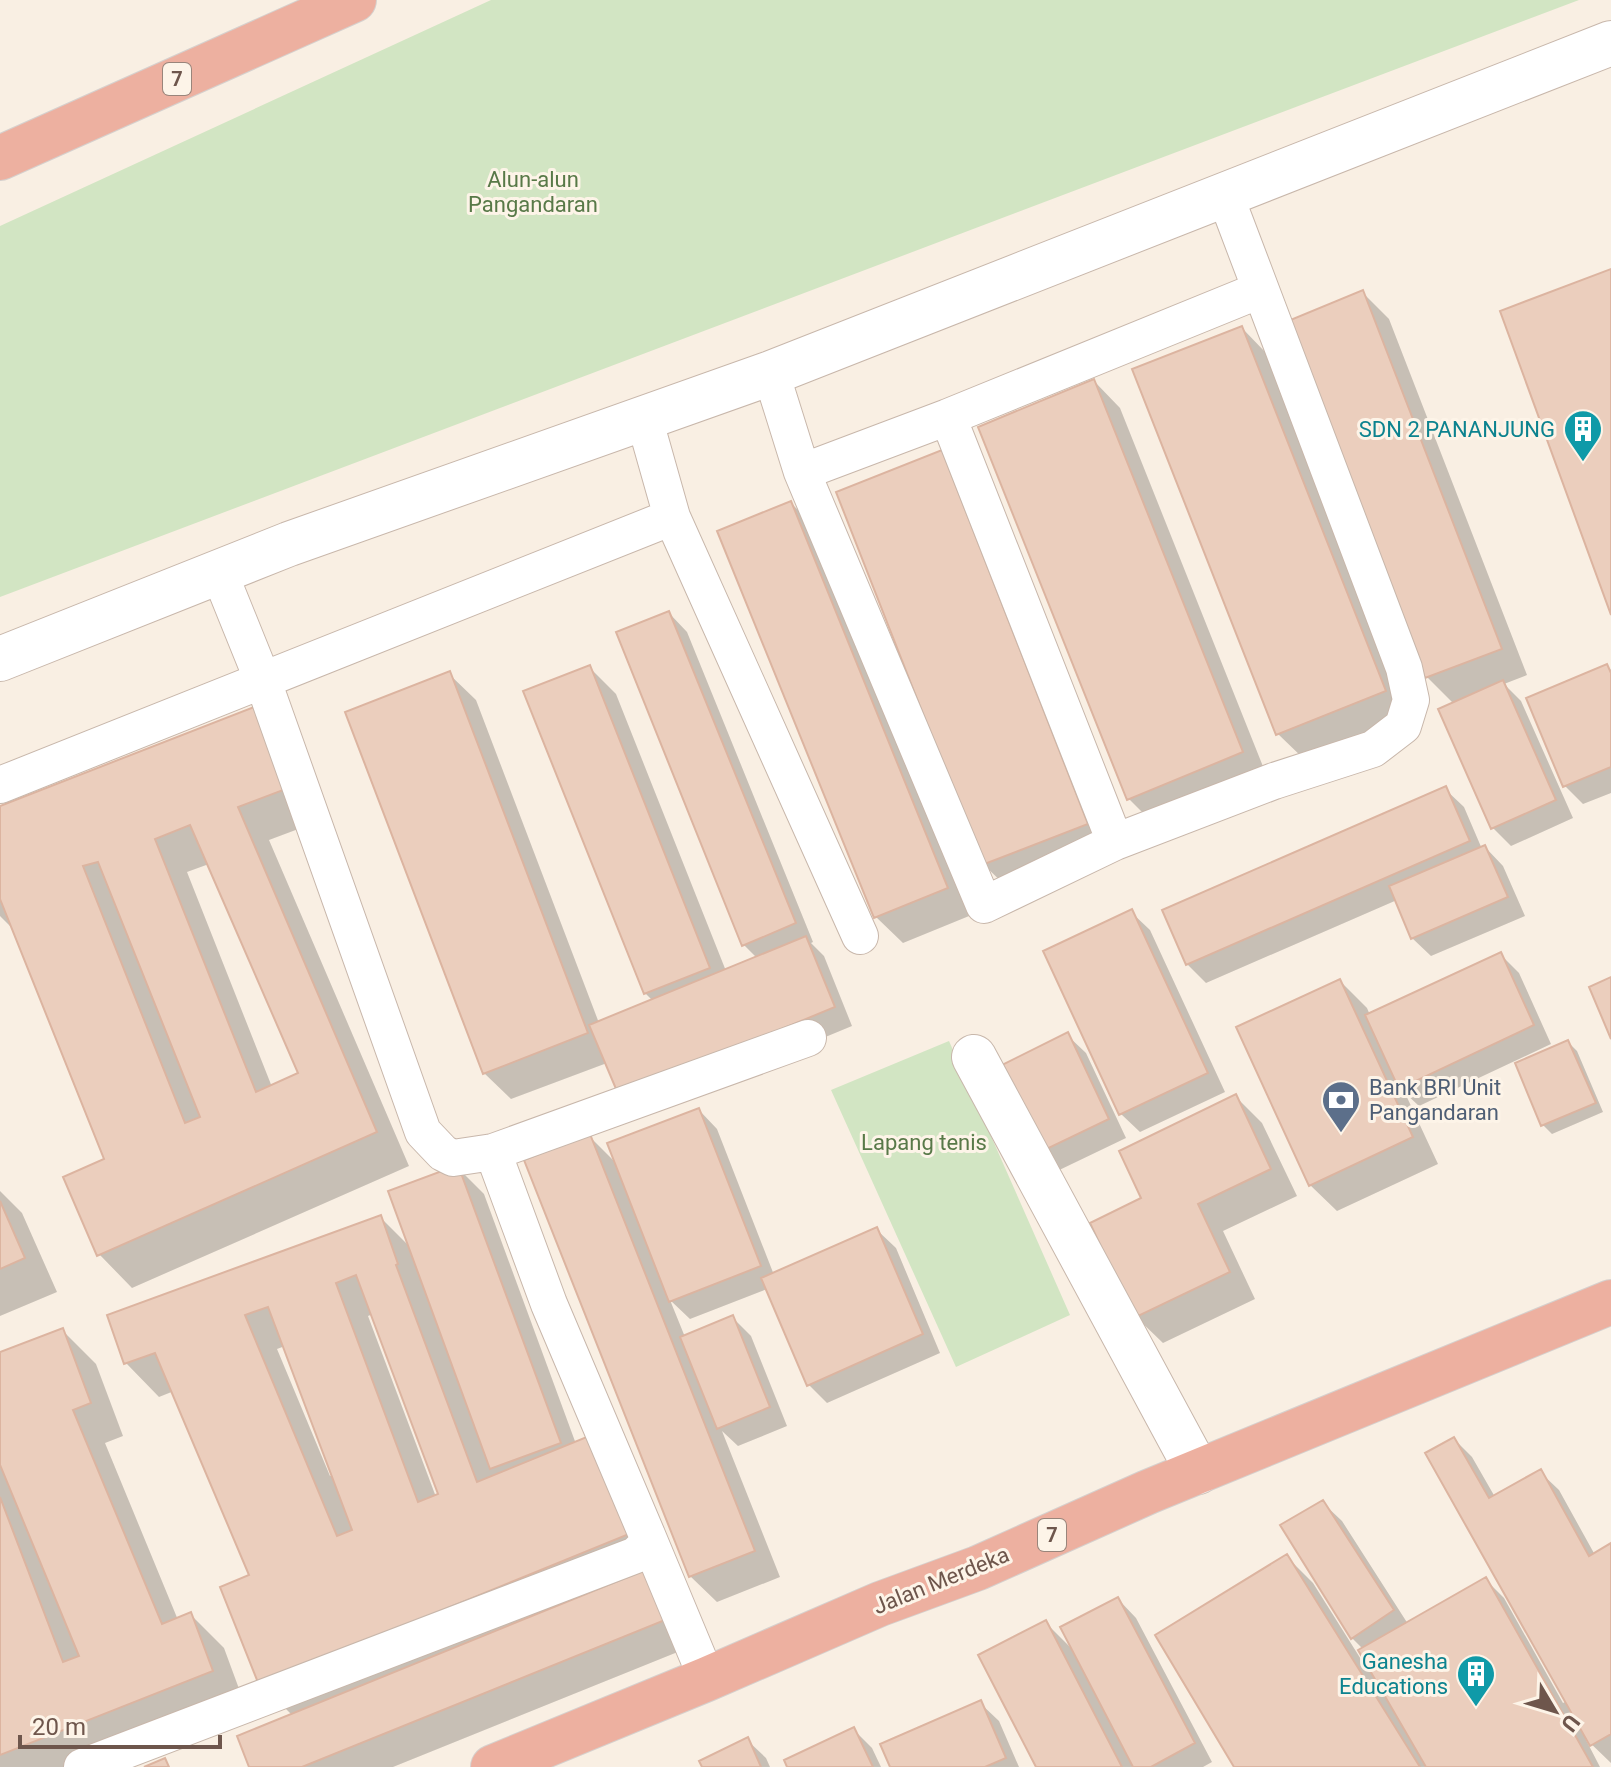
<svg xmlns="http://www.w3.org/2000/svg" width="1611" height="1767" font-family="Roboto,sans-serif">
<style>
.green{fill:#d2e5c3}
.shadow{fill:#0003;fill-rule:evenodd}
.building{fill:#ebcebd;stroke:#dcb4a0;stroke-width:2;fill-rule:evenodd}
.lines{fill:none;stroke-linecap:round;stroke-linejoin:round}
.lane-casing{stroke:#c8b7ab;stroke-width:38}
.street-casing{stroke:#c8b7ab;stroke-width:46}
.highway-casing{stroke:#d6d0cd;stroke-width:46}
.lane{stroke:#fff;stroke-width:36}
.street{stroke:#fff;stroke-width:44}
.highway{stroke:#edb0a0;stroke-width:44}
.labels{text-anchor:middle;stroke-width:6;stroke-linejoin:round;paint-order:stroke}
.shield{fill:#fdf4e8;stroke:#99857b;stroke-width:2}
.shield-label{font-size:20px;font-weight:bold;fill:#6e564c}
.park-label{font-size:22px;fill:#587948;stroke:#fdf4e8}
.culture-label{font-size:22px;fill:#0d838f;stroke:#fdf4e8;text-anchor:end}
.service-label{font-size:22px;fill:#4e5e75;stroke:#fdf4e8;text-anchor:start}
.street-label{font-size:22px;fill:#6e564c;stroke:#fdf4e8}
</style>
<rect width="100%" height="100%" fill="#f9efe3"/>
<path class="green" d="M491,0h1088l-1579,597v-371z
M949,1041l121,274 -114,52 -125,-277z"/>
<path class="shadow" d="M1363,293l26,26 138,356 -23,9 17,17 52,117 -62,28 -18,-18 -39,-124 -27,-27z
M1242,328l26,27 144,363 -107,42 -27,-26z
M1094,381l26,27 148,371 -112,47 -27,-27z
M941,452l172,398 -103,40 -27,-26z
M791,503l27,27 156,384 -71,29 -27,-26z
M669,613l18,19 126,310 -2,1 13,13 28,70 -213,88 -32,-51 -96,36 -27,-26 -35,-399 27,26 123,323 54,-22 -8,-8 -56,-326 27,27 110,277 31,-13 -13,-13z
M1607,666l4,4v123l-28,11 -18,-18z
M254,709l63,113 -48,18 140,326 -277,122 -33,-34 7,-94 -91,-229 -15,-15v-108zM209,864l92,210 -29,13 -85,-215z
M1445,789l19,18 18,42 3,-2 18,19 22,50 -94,40 -19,-18 -15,-38 -191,83 -19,-19z
M1131,912l19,18 75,162 -85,40 -19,-18z
M1501,955l18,18 32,71 -132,62 -14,-13 33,71 -101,47 -27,-26 30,-204 27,27 3,7z
M1067,1035l19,18 40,85 -75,36 -19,-18z
M1568,1042l9,9 26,61 -51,22 -9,-9z
M1236,1097l26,26 35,73 -74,35 32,68 -92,44 -27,-26z
M699,1110l18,19 57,146 103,-45 19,18 44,105 -113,50 -18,-18 -42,-96 -77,30 -20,-19 15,37 48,-19 18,18 36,90 -49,20 -16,-15 58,146 -63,25 -27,-26 -101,-440 29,29z
M457,1167l27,27 92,250 124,199 -307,124h-141l40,-52 -31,-31 -10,-108 -77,-185 -15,6 -33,-34 254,-146 31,31zM373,1314l68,181 -5,2 -68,-181zM285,1346l48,129 -3,1 -53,-127z
M0,1191l22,22 35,79 -57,24z
M62,1330l34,34 27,72 -18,7 73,177 12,-6 34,34 21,57 -158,62h-87v-413z
M1454,1439l18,18 23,40 45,-25 19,18 36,65 16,-10v218l-26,-25 15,29h-363l50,-210 26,26 56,89 3,-2 -9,-21 -11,-11 -29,-135 19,18 66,103 78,-44 18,18 59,105 4,-2z
M1118,1599l18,19 76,144 -9,5h-165l8,-144 28,28z
M980,1703l19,18 20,46h-127z
M853,1729l19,19 9,19h-91z
M747,1740l19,18 4,9h-66z"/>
<path class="building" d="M1611,269v346l-111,-304z
M1363,290l139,359 -77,29 -137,-357z
M1242,326l144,365 -110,44 -144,-366z
M1094,379l149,373 -116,48 -149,-373z
M942,450l146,374 -106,41 -146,-373z
M791,501l157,387 -74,30 -157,-387z
M669,611l127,312 -54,23 -126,-314z
M1607,664l4,9v94l-48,20 -37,-89z
M590,665l120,303 -66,26 -121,-303z
M450,671l138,362 -105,41 -138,-362z
M1503,680l53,120 -65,29 -53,-120z
M254,707l32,82 -48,18 139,325 -280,124 -34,-79 41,-18 -104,-260v-93zM190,825l108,248 -42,19 -101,-253zM98,862l102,255 -15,6 -102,-257z
M1446,786l24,55 -284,124 -24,-55z
M1485,845l23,52 -97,42 -22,-53z
M1132,909l76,164 -89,42 -76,-164z
M806,936l29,71 -216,89 -30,-71z
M1501,952l33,73 -135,64 -34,-74z
M1611,977v62l-22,-52z
M1340,979l73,158 -104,49 -73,-159z
M1068,1032l41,87 -79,38 -40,-86z
M1568,1040l28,63 -55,23 -26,-63z
M1236,1094l35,75 -73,35 32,68 -96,46 -44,-95 51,-25 -22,-47z
M699,1108l62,158 -92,36 -62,-159z
M590,1134l165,417 -66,26 -165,-417z
M458,1165l103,278 -71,26 -102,-278z
M0,1201l25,57 -25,11z
M381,1215l17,49 -2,1 81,217 117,-48 40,98 -375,153 -39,-98 29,-12 -94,-222 -31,11 -17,-49zM356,1275l82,219 -20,8 -82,-219zM268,1307l84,223 -15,6 -92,-221z
M877,1227l46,107 -116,52 -46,-108z
M733,1315l37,92 -53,22 -37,-92z
M63,1328l28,75 -18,7 89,214 29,-12 22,59 -213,84v-258l63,165 16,-6 -79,-191v-113z
M1454,1437l35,61 52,-29 48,87 22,-13v191l-21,12 -165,-293z
M1323,1500l71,110 -43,29 -71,-114z
M1287,1554l133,213h-186l-79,-132z
M655,1566l20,50 -373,151h-53l-12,-31z
M1486,1577l107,190h-167l-68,-117z
M1118,1597l77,146 -44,24h-18l-73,-140z
M1046,1620l76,147h-86l-58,-112z
M981,1700l25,58 -21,9h-95l-10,-23z
M854,1727l19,40h-86l-3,-7z
M748,1737l13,30h-59l-3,-6z
M165,1758l4,9h-25z"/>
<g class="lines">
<defs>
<path id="lane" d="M771,373l31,99
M948,417l-146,55 182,433 131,-63 159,-61 99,-32 30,-23 8,-26 -7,-32 -179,-473
M644,418l28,99 188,419
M0,785l672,-268
M1115,842l-167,-425 312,-127
M493,1152l315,-114
M647,1535l60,144
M82,1767l554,-212 9,-9 2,-11 -98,-231 -56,-152 -40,6 -10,-5 -20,-21 -160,-451 -44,-109"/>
<path id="street" d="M0,659l289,-115 482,-171 840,-330
M974,1057l224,415"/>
<path id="highway" d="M0,158l354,-158
M493,1767l214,-88 173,-75 98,-36 170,-76 463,-190"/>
</defs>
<use href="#lane" class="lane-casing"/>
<use href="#street" class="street-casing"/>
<use href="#highway" class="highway-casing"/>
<use href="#lane" class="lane"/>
<use href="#street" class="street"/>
<use href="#highway" class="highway"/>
</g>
<defs>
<symbol id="building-pin" viewBox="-11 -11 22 30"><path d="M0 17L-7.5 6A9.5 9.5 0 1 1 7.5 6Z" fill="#0f9aa8" stroke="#fdf4e8"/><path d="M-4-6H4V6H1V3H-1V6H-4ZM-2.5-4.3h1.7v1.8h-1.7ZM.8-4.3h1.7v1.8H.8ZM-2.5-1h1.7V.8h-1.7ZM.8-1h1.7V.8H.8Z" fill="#fff"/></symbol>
<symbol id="bank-pin" viewBox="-11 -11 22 30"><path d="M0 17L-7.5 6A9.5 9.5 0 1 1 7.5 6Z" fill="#5c6f8a" stroke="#fdf4e8"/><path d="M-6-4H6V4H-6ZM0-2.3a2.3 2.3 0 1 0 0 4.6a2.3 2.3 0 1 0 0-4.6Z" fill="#fff"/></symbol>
</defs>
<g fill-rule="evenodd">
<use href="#building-pin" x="1561" y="407" width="44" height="60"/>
<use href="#bank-pin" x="1319" y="1078" width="44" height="60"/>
<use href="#building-pin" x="1454" y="1652" width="44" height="60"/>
</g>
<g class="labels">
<g class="shield">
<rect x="163" y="63" width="28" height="32" rx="6"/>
<rect x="1038" y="1519" width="28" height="32" rx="6"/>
</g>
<g class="shield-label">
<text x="177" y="86">7</text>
<text x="1052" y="1542">7</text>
</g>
<g class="park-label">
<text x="533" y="187">Alun-alun<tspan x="533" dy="25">Pangandaran</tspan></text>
<text x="924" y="1150">Lapang tenis</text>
</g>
<g class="culture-label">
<text x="1555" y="437">SDN 2 PANANJUNG</text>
<text x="1448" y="1669">Ganesha<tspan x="1448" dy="25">Educations</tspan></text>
</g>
<g class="service-label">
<text x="1369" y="1095">Bank BRI Unit<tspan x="1369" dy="25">Pangandaran</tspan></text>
</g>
<g class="street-label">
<text transform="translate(941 1580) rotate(-22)" y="8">Jalan Merdeka</text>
</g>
</g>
<g transform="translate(1555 1711) rotate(128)" stroke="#fdf4e8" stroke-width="6" paint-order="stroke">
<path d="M0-6L14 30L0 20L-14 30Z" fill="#6e564c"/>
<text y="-12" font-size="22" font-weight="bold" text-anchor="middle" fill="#6e564c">U</text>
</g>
<path d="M20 1735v12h200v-12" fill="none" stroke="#6e564c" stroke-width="4"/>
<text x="32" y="1735" font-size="24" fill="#6e564c" stroke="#fdf4e8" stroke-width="6" paint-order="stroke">20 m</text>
</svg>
